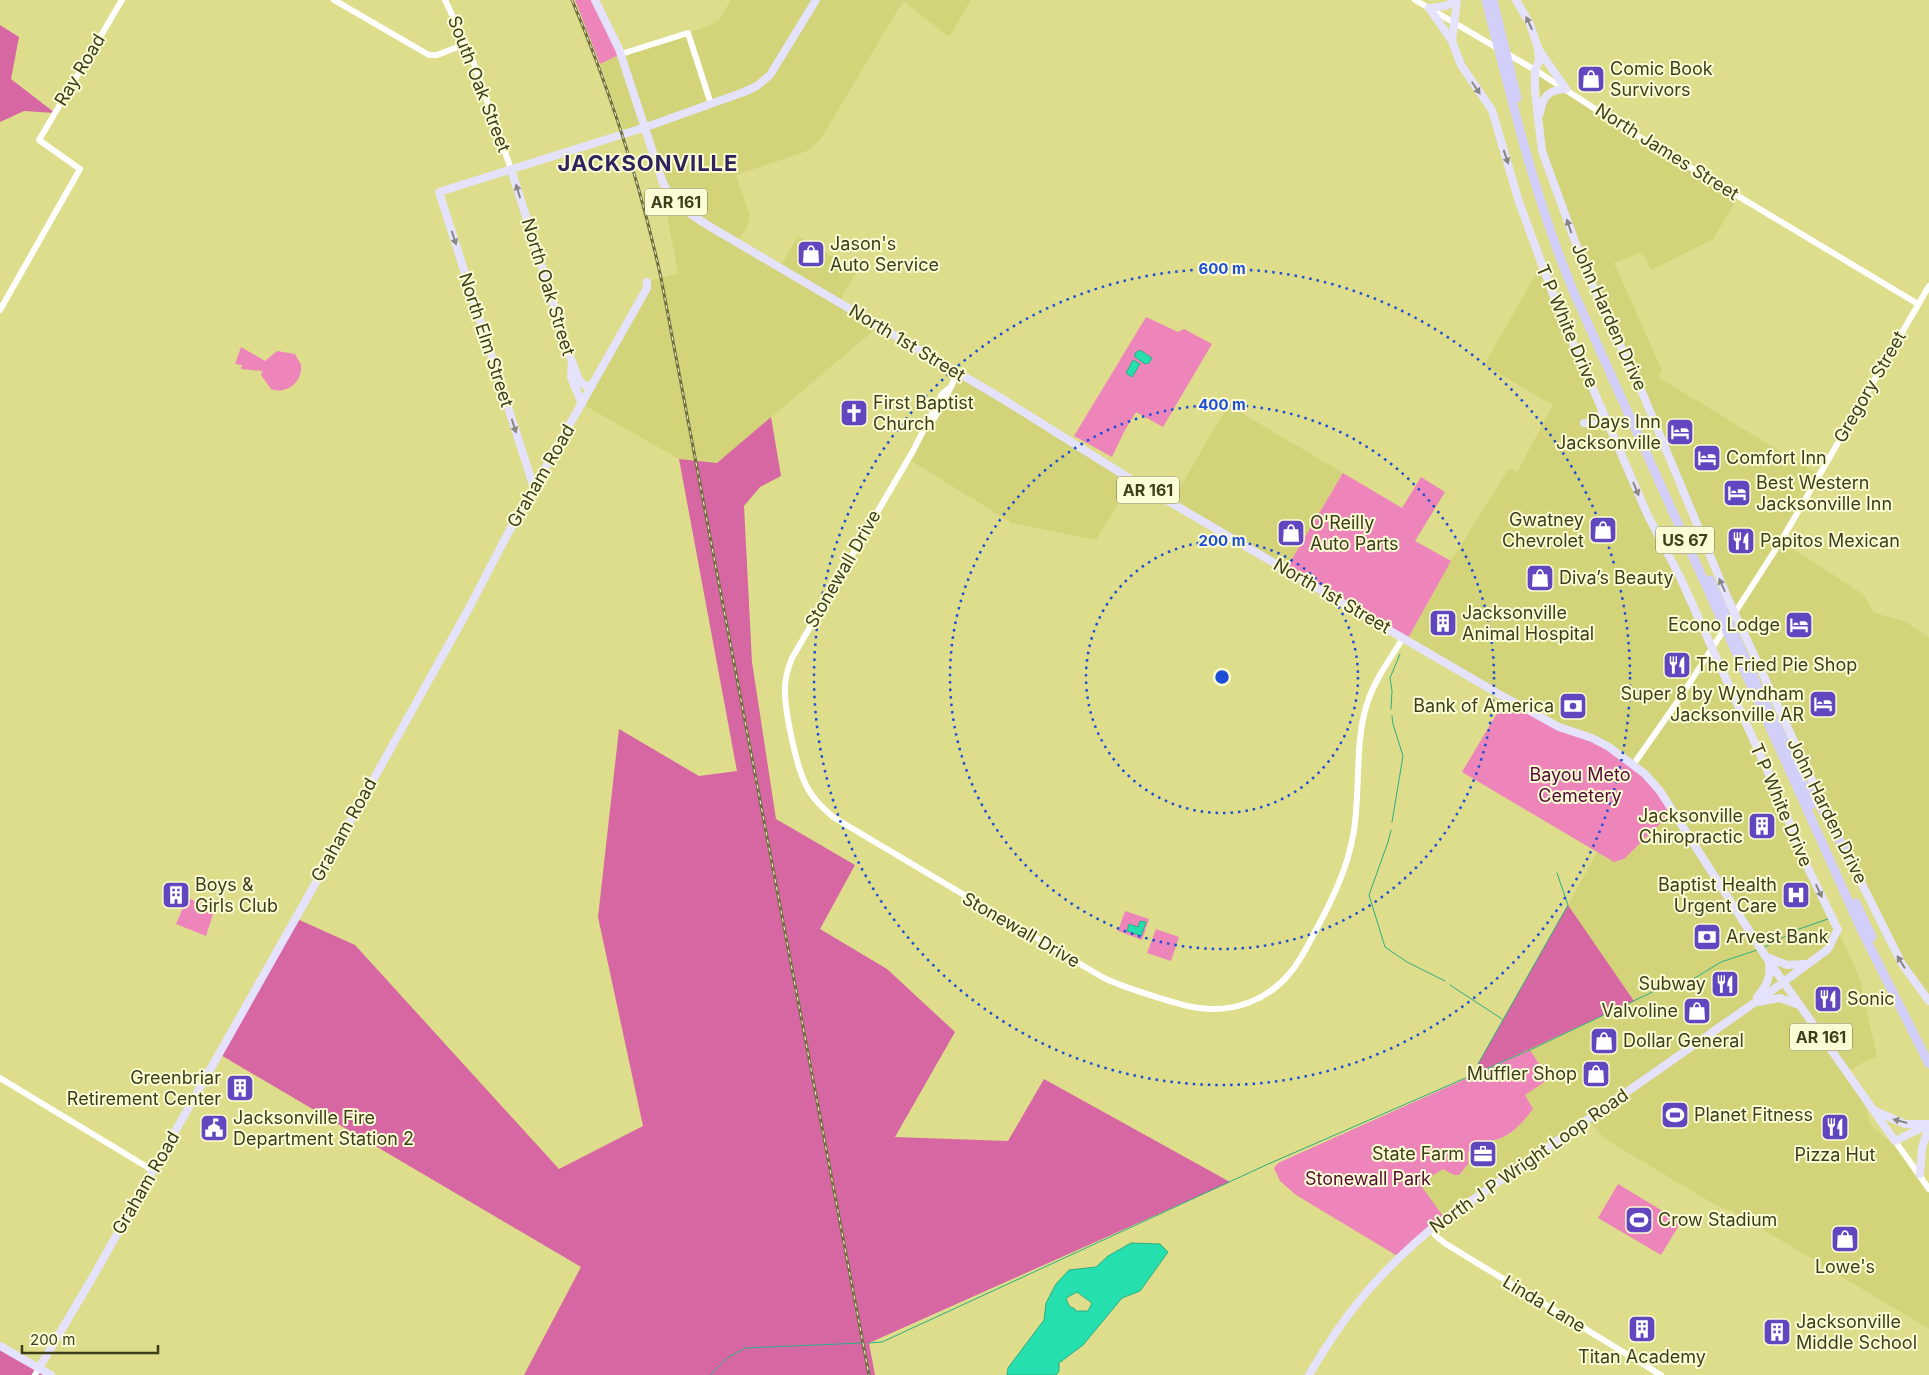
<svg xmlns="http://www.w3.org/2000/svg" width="1929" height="1375" font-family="Inter,sans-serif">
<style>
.built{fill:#d3d47a}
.green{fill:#ed85bb}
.forest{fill:#d767a3}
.water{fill:#26dfae;stroke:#2dae82;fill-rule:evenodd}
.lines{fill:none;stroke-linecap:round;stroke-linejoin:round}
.stream{stroke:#2dae82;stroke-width:1}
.minor{stroke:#fff;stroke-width:6}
.major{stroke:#e5e2fd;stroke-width:8}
.highway{stroke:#d3cffb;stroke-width:9}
.rail-casing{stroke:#6e6e3e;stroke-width:3}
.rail{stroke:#fbfcd4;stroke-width:1;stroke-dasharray:4;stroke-linecap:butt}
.oneway{fill:#898781}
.ring{fill:none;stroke:#1d4ed8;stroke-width:2.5;stroke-dasharray:2.5 5}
.labels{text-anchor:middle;stroke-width:4;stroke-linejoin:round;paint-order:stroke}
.shield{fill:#fbfcd4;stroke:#767652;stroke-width:1}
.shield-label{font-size:16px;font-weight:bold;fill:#3d3d1b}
.poi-label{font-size:18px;fill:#3d3d1b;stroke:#fbfcd4;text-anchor:start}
.street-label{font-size:18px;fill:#3d3d1b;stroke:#fbfcd4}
.park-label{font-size:18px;fill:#530c37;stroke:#fbfcd4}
.district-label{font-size:22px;font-weight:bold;letter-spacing:1px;fill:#2f235d;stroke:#fbfcd4}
.centre{fill:#1d4ed8;stroke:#fbfcd4;stroke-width:2.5}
.ring-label{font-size:15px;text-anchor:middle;font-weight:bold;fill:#1d4ed8;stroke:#fbfcd4;stroke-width:4;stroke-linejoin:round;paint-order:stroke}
</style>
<rect width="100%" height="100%" fill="#dddd8c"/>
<path class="built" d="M731,0h240l-22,37 -46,-36 -83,139 -13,11 -71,24 14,41 -2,9 -10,17 42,25 18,-31 59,35 -18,31 40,24 -162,137 -38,-4 -97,-55 65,-122 31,-9 -12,-62 1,-9 3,-6 -24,-69 -21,6 -25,-69 21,-10 91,-29 7,-5z
M1535,70l204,126 -26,43 -62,31 -7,-14 -4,-3 -26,10 48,107 -4,7 161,98 -38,66 76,49 8,7 9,16 31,8 24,17v363l-25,-34 -111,-226 -230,-534 -17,-58 -6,-58z
M1541,265l30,72 289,642 17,78 -15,6 -15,10 16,24 7,27 39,35 20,30v140l-197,-118 -13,-4 -104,-62 -11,-7 -17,-19 -142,100 -26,-35 25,-15 10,6 14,-23 11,-11 12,1 20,-8 14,-15 8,-10 -9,-14 25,-16 -19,-29 104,-49 -66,-96 29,-53 9,6 14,4 4,-3 49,-48 -99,-78 -167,-93 44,-79 58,-93 8,4 36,-67 -69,-40z
M958,373l174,107 -36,60 -84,-17 -104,-64z
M1228,405l115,68 -57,96 -115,-66z"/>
<path class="green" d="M575,0h20l26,54 -21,10z
M1146,317l32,15 6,-3 28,15 -49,83 -27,-15 -11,18 -13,27 -38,-21z
M241,347l24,14 12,-10 18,3c2,4 5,8 6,11 2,17 -15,30 -30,24l-10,-14 2,-6 -1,2 -21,-2 1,-4 -7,-1z
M1343,473l59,35 19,-31 24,15 -30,49 36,20 -44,79 -121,-71z
M1506,698l53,29 33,11 53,36 28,37 -49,48 -10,3 -152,-90z
M187,898l28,10 -9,28 -30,-12z
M1125,911l24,8 -7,21 -24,-9z
M1156,929l23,8 -8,24 -24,-8z
M1530,1050l19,29 -24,16 8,14c-15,19 -28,34 -54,32l-11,11v12l-9,11h-5l-11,-6 -23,15 25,35 -46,38 -103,-62 -16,-14 -6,-13 4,-5z
M1618,1184l63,38 -20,33 -63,-37z"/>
<path class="forest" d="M0,25l19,12 -8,42 44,34 -31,-2 -24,11z
M771,417l10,59 -21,11 -16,19 8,156 24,157 79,46 -35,64 67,40 68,63 -60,105 113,4 36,-62 186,103 -361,161 6,32h-351l57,-108 -362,-213 76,-136 60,27 204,224 84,-43 -45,-209 21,-188 80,47 38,-5 -58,-312 38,4z
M1568,905l66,96 -154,71 -2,-8z
M0,1346l51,29h-51z"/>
<path class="water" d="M1140,350l12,8 -3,5 -4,1 -10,-7v-4z
M1133,360l7,4 -8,13 -6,-4z
M1140,921l6,1 -5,14 -14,-5 2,-7 9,3z
M1131,1243l29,1 8,8 -28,39 -18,7 -39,47 -24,18v8l-3,4h-49l1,-7 36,-48 2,-17 10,-19 13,-14 27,-3 12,-11zM1077,1292l15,11 -4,8h-13v-2l-6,-3 -3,-8z"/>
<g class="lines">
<path class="stream" d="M1391,709l1,-18 -2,-13 10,-24
M1392,716l1,8 10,32 -11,66
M1391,830l-3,12 -19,53 16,52 22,15 38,19
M1763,948l36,-19 29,-10
M1450,985l52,34
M1480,1072l-2,-8 90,-159 -11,-32
M869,1343l13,-1 384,-177 266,-116 131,-62 22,-3 36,-22 36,-12
M710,1375l17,-17 18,-10 117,-5"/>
<path class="minor" d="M334,0l95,55h8l29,-11
M445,0l26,55 40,114
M1415,0l120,70 88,57 295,177
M621,54l67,-21 23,71
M0,310l80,-141 -41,-29 83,-140
M948,389l-6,5 -29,57 -121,207c-4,10 -7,19 -7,30 -1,20 11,78 21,97 6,13 16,22 27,32l269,160c20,10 42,16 64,23 11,3 22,7 33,8 34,5 69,-8 91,-35 11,-13 19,-30 27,-45 16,-30 30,-59 36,-92 8,-41 1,-93 14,-132 7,-23 23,-45 36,-66
M928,426c14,-15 20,-36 30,-53
M1633,765l47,-67 101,-157 148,-255
M0,1078l152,92
M1895,1141l34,48
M1431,1229l5,7 10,8 215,131
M35,1375l4,-7"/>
<path class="major" d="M595,0l24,49 44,134c9,20 28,32 46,43l292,172 131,82 365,213 62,34 33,11 17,9 36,27 15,17 106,166 129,184 34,-17
M1516,0l14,24 8,24 1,13 -4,9v22l7,59 34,93 19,47 47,101 87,209 95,205
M1429,8l23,33
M1429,8l17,-2 9,-6
M1539,50l27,39
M1540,113c3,-17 8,-23 26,-24
M511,169l61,193 -1,15 11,27
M573,364l6,16 5,5 8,1
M1584,423l13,1 4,-5 1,-10
M534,488l-95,-296 207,-65 98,-35 13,-6 13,-11 46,-75
M1844,848l58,116 27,37
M1767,957l20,8 17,-1
M1757,997c10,-12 14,-19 12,-34
M1758,1002l22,-4 19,7
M1875,1111l30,13h24
M1920,1174l2,-26 7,-22
M0,1346l51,29
M39,1368l55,-93 225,-398 149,-267 39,-75 140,-247v-6
M1309,1375c36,-62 68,-100 122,-146l343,-240 53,-39c5,-6 6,-14 11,-20l-32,-66 -29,-72 -97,-215 -32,-61 -90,-208 -39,-106 -27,-92 -31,-45 -9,-24 5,-41"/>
<path class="highway" d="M1486,0c26,100 49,200 89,295l286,634 68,135
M1493,0l24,98
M1710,580l51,114 34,69 16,42
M1809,787l37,65
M1856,903l16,34"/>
<defs>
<path id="rail" d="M572,0c38,90 68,183 89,278l208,1097"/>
</defs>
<use href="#rail" class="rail-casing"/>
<use href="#rail" class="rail"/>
</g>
<defs><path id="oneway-solid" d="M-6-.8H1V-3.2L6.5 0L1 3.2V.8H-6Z" transform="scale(1.25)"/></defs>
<g class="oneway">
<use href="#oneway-solid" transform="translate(1529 23) rotate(-115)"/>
<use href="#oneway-solid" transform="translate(1476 88) rotate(56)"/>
<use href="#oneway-solid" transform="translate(1506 157) rotate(71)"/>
<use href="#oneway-solid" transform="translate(518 191) rotate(-107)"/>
<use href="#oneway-solid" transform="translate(1569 226) rotate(-109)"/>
<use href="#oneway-solid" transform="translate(454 238) rotate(72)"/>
<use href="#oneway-solid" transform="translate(514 426) rotate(72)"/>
<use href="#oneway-solid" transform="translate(1636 489) rotate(67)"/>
<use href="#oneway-solid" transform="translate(1722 585) rotate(-114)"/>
<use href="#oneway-solid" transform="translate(1819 891) rotate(65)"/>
<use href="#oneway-solid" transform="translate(1901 962) rotate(-122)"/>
<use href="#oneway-solid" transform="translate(1900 1121) rotate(-165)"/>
</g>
<g class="ring">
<circle cx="1222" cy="677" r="136"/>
<circle cx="1222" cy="677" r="272"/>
<circle cx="1222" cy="677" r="408"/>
</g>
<defs>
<symbol id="shop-square" viewBox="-11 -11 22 22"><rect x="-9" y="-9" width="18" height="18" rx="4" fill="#6246bf" stroke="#fbfcd4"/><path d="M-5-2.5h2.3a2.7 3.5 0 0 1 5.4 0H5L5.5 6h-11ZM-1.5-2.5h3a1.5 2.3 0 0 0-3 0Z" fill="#fff"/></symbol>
<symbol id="church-square" viewBox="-11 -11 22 22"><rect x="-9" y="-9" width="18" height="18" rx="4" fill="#6246bf" stroke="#fbfcd4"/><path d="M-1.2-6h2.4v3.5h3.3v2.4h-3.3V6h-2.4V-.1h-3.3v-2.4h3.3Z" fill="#fff"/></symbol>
<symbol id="hotel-square" viewBox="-11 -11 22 22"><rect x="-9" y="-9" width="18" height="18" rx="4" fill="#6246bf" stroke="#fbfcd4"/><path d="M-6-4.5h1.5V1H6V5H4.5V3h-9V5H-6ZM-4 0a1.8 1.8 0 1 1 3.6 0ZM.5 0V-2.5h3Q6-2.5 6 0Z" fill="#fff"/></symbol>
<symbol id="restaurant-square" viewBox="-11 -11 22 22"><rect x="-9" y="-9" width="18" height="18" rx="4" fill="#6246bf" stroke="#fbfcd4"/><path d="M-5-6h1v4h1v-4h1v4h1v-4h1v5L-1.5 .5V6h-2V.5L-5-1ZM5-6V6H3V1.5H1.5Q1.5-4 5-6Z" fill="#fff"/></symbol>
<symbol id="building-square" viewBox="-11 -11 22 22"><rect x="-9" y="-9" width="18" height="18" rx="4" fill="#6246bf" stroke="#fbfcd4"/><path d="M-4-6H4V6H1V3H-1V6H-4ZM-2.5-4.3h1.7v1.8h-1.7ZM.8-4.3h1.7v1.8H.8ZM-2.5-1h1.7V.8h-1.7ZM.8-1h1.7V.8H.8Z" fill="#fff"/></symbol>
<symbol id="bank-square" viewBox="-11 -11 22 22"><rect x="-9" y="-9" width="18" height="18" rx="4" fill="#6246bf" stroke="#fbfcd4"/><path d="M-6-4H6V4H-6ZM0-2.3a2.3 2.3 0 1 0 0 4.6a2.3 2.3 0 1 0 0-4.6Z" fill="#fff"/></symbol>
<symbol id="hospital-square" viewBox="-11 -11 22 22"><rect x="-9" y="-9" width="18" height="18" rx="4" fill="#6246bf" stroke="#fbfcd4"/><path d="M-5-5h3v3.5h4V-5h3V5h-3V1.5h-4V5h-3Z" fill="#fff"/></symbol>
<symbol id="stadium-square" viewBox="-11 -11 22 22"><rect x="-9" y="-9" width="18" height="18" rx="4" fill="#6246bf" stroke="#fbfcd4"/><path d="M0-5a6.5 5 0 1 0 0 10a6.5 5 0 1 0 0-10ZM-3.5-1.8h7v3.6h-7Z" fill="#fff"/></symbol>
<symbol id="civic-square" viewBox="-11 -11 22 22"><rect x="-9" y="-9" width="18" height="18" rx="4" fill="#6246bf" stroke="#fbfcd4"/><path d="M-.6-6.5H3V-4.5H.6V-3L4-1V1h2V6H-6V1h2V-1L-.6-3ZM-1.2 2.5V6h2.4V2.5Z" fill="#fff"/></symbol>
<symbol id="office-square" viewBox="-11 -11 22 22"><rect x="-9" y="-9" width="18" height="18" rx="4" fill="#6246bf" stroke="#fbfcd4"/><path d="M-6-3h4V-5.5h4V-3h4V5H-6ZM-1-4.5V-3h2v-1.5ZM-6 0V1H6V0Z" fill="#fff"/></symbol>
</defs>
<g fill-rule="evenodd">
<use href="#shop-square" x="1575" y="63" width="32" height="32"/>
<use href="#shop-square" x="795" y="238" width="32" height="32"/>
<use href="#church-square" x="838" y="397" width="32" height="32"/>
<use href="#hotel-square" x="1664" y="416" width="32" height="32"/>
<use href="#hotel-square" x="1691" y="442" width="32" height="32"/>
<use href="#hotel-square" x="1721" y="477" width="32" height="32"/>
<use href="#shop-square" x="1587" y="514" width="32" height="32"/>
<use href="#shop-square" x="1275" y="517" width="32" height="32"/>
<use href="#restaurant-square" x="1725" y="525" width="32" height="32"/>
<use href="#shop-square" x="1524" y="562" width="32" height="32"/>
<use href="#building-square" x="1427" y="607" width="32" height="32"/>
<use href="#hotel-square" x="1783" y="609" width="32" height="32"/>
<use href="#restaurant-square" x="1661" y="649" width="32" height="32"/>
<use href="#hotel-square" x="1807" y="688" width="32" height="32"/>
<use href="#bank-square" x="1557" y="690" width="32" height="32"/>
<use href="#building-square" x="1746" y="810" width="32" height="32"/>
<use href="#building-square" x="160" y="879" width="32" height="32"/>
<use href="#hospital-square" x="1780" y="879" width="32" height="32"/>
<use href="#bank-square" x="1691" y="921" width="32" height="32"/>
<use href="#restaurant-square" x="1709" y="968" width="32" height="32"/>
<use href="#restaurant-square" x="1812" y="983" width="32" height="32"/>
<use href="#shop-square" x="1681" y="995" width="32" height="32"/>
<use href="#shop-square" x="1588" y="1025" width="32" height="32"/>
<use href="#shop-square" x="1580" y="1058" width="32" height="32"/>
<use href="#building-square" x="224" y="1072" width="32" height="32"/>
<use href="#stadium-square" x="1659" y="1099" width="32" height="32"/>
<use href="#restaurant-square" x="1819" y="1111" width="32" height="32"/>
<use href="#civic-square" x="198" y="1112" width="32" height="32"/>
<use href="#office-square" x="1467" y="1138" width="32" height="32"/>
<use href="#stadium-square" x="1623" y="1204" width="32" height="32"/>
<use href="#shop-square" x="1829" y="1223" width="32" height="32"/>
<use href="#building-square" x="1626" y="1313" width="32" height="32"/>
<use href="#building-square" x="1761" y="1316" width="32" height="32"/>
</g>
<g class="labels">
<g class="shield">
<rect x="645" y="188.5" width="62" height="27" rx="4"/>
<rect x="1117" y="476.5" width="62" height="27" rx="4"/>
<rect x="1656" y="526.5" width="58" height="27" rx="4"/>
<rect x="1790" y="1023.5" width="62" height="27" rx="4"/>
</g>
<g class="shield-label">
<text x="676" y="208">AR 161</text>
<text x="1148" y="496">AR 161</text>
<text x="1685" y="546">US 67</text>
<text x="1821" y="1043">AR 161</text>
</g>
<g class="poi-label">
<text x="1610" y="75">Comic Book<tspan x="1610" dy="21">Survivors</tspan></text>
<text x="830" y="250">Jason's<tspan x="830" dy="21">Auto Service</tspan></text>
<text x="873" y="409">First Baptist<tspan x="873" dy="21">Church</tspan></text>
<text x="1661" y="428" text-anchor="end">Days Inn<tspan x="1661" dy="21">Jacksonville</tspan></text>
<text x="1726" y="464">Comfort Inn</text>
<text x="1756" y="489">Best Western<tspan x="1756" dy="21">Jacksonville Inn</tspan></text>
<text x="1584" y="526" text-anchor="end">Gwatney<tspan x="1584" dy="21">Chevrolet</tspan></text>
<text x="1310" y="529">O'Reilly<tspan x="1310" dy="21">Auto Parts</tspan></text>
<text x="1760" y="547">Papitos Mexican</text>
<text x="1559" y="584">Diva’s Beauty</text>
<text x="1462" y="619">Jacksonville<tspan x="1462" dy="21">Animal Hospital</tspan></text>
<text x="1780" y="631" text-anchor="end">Econo Lodge</text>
<text x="1696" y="671">The Fried Pie Shop</text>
<text x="1804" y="700" text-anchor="end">Super 8 by Wyndham<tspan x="1804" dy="21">Jacksonville AR</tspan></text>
<text x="1554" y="712" text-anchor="end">Bank of America</text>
<text x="1743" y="822" text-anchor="end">Jacksonville<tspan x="1743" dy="21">Chiropractic</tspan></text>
<text x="195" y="891">Boys &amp;<tspan x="195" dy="21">Girls Club</tspan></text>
<text x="1777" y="891" text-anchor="end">Baptist Health<tspan x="1777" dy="21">Urgent Care</tspan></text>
<text x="1726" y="943">Arvest Bank</text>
<text x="1706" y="990" text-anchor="end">Subway</text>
<text x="1847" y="1005">Sonic</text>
<text x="1678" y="1017" text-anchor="end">Valvoline</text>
<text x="1623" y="1047">Dollar General</text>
<text x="1577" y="1080" text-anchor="end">Muffler Shop</text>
<text x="221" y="1084" text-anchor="end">Greenbriar<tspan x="221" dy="21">Retirement Center</tspan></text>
<text x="1694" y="1121">Planet Fitness</text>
<text x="233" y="1124">Jacksonville Fire<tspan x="233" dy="21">Department Station 2</tspan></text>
<text x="1464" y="1160" text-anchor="end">State Farm</text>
<text x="1835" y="1161" text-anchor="middle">Pizza Hut</text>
<text x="1658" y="1226">Crow Stadium</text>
<text x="1845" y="1273" text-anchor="middle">Lowe's</text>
<text x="1796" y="1328">Jacksonville<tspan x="1796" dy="21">Middle School</tspan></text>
<text x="1642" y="1363" text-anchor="middle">Titan Academy</text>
</g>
<g class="street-label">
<text transform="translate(80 70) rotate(-59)" y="6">Ray Road</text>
<text transform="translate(479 84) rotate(69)" y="6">South Oak Street</text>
<text transform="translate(1667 152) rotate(32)" y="6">North James Street</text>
<text transform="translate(548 287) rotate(73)" y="6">North Oak Street</text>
<text transform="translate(1609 317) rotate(66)" y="6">John Harden Drive</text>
<text transform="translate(1567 326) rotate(67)" y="6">T P White Drive</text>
<text transform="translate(486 340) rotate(72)" y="6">North Elm Street</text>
<text transform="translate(907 343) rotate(31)" y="6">North 1st Street</text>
<text transform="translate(1870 387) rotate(-60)" y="6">Gregory Street</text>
<text transform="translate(541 476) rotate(-60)" y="6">Graham Road</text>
<text transform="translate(843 569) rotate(-60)" y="6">Stonewall Drive</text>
<text transform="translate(1332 596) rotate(30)" y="6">North 1st Street</text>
<text transform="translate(1781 805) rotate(67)" y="6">T P White Drive</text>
<text transform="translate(1827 811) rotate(64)" y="6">John Harden Drive</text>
<text transform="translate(344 830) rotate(-61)" y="6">Graham Road</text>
<text transform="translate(1021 930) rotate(30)" y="6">Stonewall Drive</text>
<text transform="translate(1529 1161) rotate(-35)" y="6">North J P Wright Loop Road</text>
<text transform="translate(146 1183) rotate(-60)" y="6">Graham Road</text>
<text transform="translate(1544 1304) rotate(31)" y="6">Linda Lane</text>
</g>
<g class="park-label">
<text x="1580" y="781">Bayou Meto<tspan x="1580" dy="21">Cemetery</tspan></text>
<text x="1368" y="1185">Stonewall Park</text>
</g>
<g class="district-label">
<text x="648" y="171">JACKSONVILLE</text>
</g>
</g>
<circle cx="1222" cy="677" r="8" class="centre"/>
<g class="ring-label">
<text x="1222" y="274">600 m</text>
<text x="1222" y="410">400 m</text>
<text x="1222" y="546">200 m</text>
</g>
<path d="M22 1345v8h136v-8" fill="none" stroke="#3d3d1b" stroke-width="2.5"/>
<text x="30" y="1345" font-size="15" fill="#3d3d1b" stroke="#fbfcd4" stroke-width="4" paint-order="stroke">200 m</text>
</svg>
